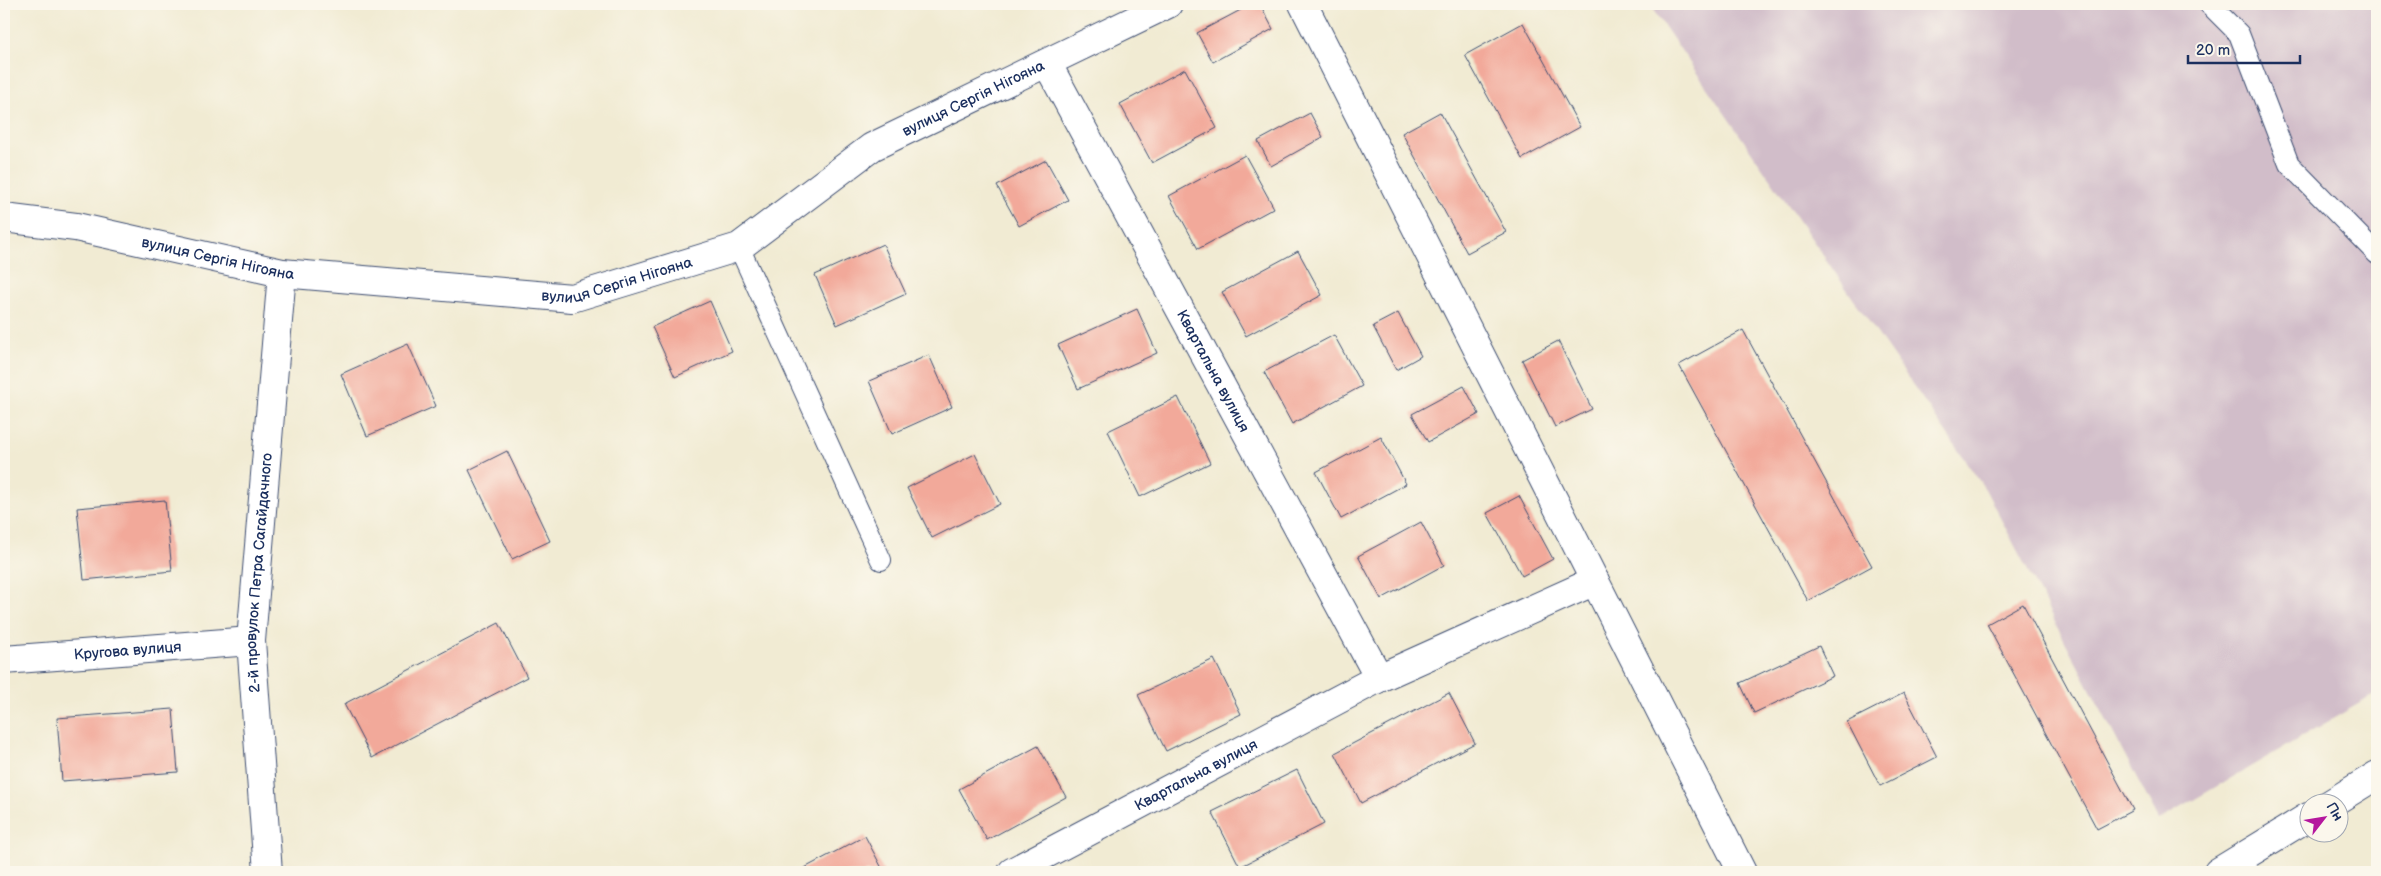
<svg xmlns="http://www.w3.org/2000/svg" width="2381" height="876" font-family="'Balsamiq Sans',sans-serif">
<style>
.industrial{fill:#d1bdc9}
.building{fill:#f2a99a}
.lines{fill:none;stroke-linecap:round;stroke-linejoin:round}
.service-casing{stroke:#3b4b70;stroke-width:22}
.minor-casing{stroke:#3b4b70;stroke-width:30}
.tertiary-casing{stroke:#3b4b70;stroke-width:30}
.service{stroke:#fff;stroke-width:20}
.minor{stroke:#fff;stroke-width:28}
.tertiary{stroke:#fff;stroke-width:28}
.labels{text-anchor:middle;stroke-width:4.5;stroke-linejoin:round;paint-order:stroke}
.street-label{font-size:15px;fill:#1b2f5e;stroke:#fbf7ec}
</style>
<rect width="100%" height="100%" fill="#fbf7ec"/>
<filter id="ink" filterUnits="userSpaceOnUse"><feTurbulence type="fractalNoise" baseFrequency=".02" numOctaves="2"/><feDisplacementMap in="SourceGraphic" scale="10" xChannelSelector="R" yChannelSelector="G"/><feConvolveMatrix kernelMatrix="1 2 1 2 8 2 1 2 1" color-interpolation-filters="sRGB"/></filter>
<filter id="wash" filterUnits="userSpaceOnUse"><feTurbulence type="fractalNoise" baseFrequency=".0096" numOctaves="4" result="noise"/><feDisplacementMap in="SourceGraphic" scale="20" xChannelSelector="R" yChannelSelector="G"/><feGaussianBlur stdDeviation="1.12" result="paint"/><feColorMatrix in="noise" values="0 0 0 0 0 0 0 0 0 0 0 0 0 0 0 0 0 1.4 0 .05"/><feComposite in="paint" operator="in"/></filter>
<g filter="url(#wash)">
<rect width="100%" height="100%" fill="#f1ebd3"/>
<path class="industrial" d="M1649,4h728v689l-218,127 -174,-331z"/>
<g id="blocks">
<path class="building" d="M1252,4h8l13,25 -60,33 -16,-29z
M1523,23l57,104 -58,32 -57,-104z
M1185,69l32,59 -65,35 -32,-59z
M1440,112l66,120 -39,21 -65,-120z
M1310,113l13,24 -52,29 -13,-25z
M1245,155l29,53 -76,41 -29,-53z
M1046,160l22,40 -49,26 -22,-40z
M883,244l23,50 -69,31 -22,-50z
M1298,251l24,44 -76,41 -24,-44z
M710,301l22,50 -57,26 -23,-50z
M1137,309l20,44 -79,36 -20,-44z
M1398,313l23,43 -25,14 -23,-44z
M1743,330l129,236 -64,35 -129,-236z
M1334,335l28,51 -70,38 -28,-52z
M1558,341l34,68 -37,18 -33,-67z
M408,344l28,62 -69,30 -26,-62z
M929,355l23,52 -60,27 -23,-53z
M1464,386l15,28 -51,28 -16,-28z
M1178,397l32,66 -70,34 -32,-66z
M1381,437l25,47 -65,35 -25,-47z
M507,451l43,90 -38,18 -43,-89z
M975,454l25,50 -68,34 -25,-50z
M1519,496l34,63 -31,17 -35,-63z
M165,500l7,71 -88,9 -7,-72z
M1421,522l23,43 -63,34 -23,-43z
M2023,604l110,206 -36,19 -110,-205z
M499,623l28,54 -155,81 -28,-54z
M1819,646l14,30 -79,37 -14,-30z
M1214,659l27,55 -75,37 -28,-56z
M1449,693l26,50 -114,60 -26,-50z
M1904,693l33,64 -57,29 -33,-64z
M173,709l5,63 -116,9 -5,-63z
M1038,746l28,51 -79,43 -28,-51z
M1297,770l27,54 -84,43 -28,-55z
M865,836l19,36h-87z"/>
</g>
</g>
<g filter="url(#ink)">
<use href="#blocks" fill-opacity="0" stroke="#3b4b70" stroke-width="1"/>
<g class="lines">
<defs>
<path id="service" d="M2209,4l30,30 50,130 88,90
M739,247l142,313"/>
<g id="minor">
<path d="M1303,4l439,868"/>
<path id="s1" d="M1047,63l332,615"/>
<path id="s2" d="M4,218l72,9 206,46 290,25 167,-51 133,-100 296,-143"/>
<path id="s3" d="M4,660l247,-19"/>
<path id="s4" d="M268,872l-17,-231 31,-368"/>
<path id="s5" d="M1012,872l367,-194 216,-97"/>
</g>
<path id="tertiary" d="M2330,804l47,-29
M2218,872l90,-55"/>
</defs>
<use href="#service" class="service-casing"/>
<use href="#minor" class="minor-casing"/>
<use href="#tertiary" class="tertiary-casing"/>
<use href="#service" class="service"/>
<use href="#minor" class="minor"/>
<use href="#tertiary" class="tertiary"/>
</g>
</g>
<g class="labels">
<g class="street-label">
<text dy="5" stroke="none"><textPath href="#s2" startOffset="1028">вулиця Сергія Нігояна</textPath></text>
<text dy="5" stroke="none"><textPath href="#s2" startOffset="218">вулиця Сергія Нігояна</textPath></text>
<text dy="5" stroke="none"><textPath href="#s2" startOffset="622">вулиця Сергія Нігояна</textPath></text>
<text dy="5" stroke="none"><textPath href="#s1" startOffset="350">Квартальна вулиця</textPath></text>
<text dy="5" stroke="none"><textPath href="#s4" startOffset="300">2-й провулок Петра Сагайдачного</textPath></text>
<text dy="5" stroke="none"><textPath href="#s3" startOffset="124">Кругова вулиця</textPath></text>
<text dy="5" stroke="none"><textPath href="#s5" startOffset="208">Квартальна вулиця</textPath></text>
</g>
</g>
<rect width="2381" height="876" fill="none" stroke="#fbf7ec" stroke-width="20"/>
<g transform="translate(2324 818) rotate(59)"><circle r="24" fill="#fbf7ec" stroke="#a1a7b3"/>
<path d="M0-4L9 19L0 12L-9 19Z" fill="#b5179e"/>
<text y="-8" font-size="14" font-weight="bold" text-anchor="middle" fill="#1b2f5e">Пн</text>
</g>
<path d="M2188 55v8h112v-8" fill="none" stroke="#1b2f5e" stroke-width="2.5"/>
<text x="2196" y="55" font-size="15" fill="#1b2f5e" stroke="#fbf7ec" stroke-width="4" paint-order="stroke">20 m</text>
</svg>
